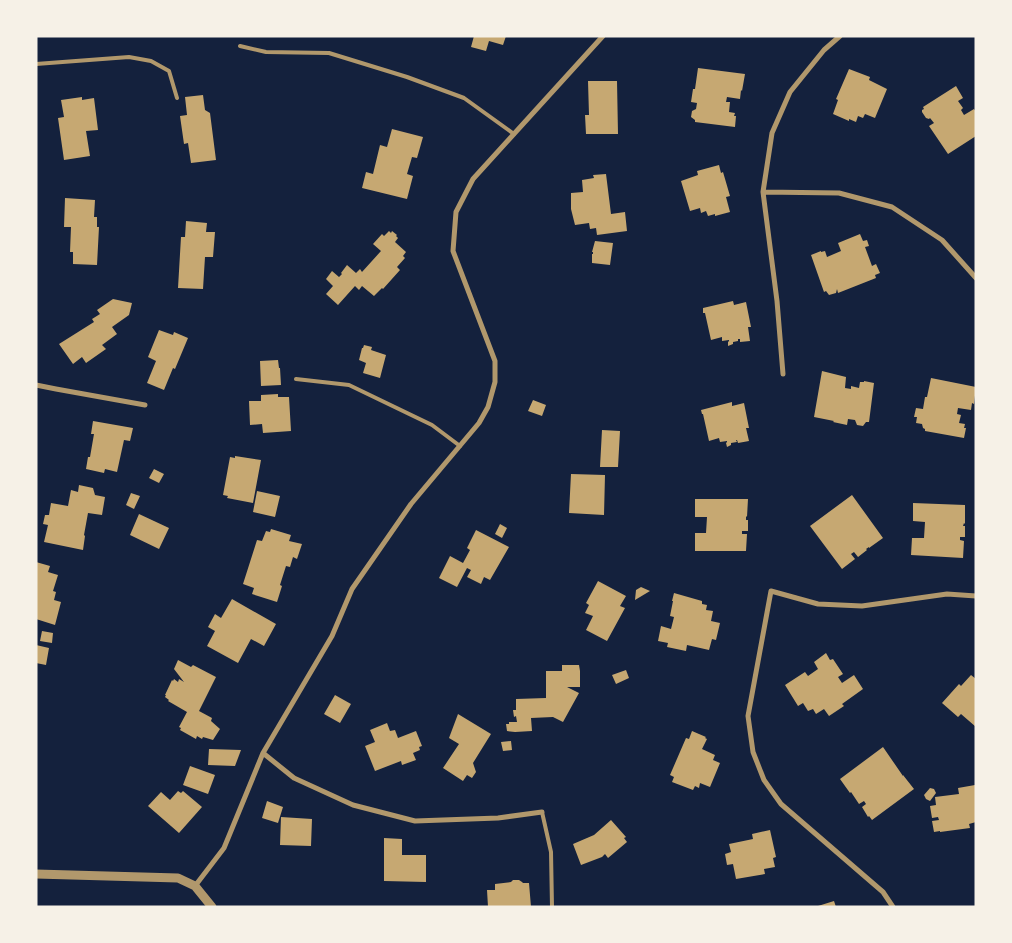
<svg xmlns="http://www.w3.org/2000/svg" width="1012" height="943" font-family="'Asap Condensed',sans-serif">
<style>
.building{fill:#c6a872}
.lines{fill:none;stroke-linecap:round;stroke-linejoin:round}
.service{stroke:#b1986c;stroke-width:4}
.minor{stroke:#b1986c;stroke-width:5}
.tertiary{stroke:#b1986c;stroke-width:9}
</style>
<rect width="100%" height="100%" fill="#14213d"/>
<path class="building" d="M474,36h32l-3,9 -14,-4 -3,10 -15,-4z
M698,68l47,6 -3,17 -1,-1 -1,9 -13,-2 -1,5h4l-1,10 6,1 -1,3h2l-1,11 -40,-5v-2l-4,-3 1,-6 4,-2 1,-6 -6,-1 2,-13h2z
M849,69l21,8 -1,3 18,9 -12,29 -10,-4 -2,4 -5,-2 -2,6 -7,-3v2l-16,-7 5,-14 -2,-1z
M588,81h29l1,53h-32l-1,-19h4z
M956,86l7,12 -5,3 5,7 -2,2 3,5 10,-6 2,3v24l-28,18 -19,-28 5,-3 -4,-5 -1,1 -3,-1 -4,-6v-2l2,-1 -1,-2z
M203,95l2,15 5,3 6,47 -25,3 -3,-20 -4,1 -4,-28 7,-1 -2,-18z
M82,97v3l12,-2 4,32 -12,1 4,25 -26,4 -6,-42 6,-1 -3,-17z
M392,129l31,8 -6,21 -5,-1 -5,17 6,2 -6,23 -45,-11 4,-16 7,2 7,-29 7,2z
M719,165l2,8 2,-1 7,24 -4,1 4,15 -15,4v-2l-7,2 -2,-5 -5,2 -1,-5 -10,3 -9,-30 17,-6 -1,-4z
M606,174l5,40 14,-2 2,19 -30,4 -1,-7 -6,1 -1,-6 -14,2 -4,-16v-16l12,-1 -1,-12 12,-2 -1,-3z
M65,198l30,2 -1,17h3v10h2l-2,38 -24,-1v-12h-3l1,-25h-7z
M186,221l21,2 -1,9h9l-2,25h-8l-2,32 -25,-1 3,-51h4z
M389,231l2,2 1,-2 5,4 -1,1 2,2 -3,4 11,10 -3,4 2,2 -8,9 3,3 -17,19 -1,-1 -8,8 -12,-10 -3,4 -4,-4 -17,19 -12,-11 7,-8 -7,-7 6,-8 7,6 3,-3 -1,-1 6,-8 9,8 4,-4 2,3 19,-21 -8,-7 9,-10 2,2z
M860,234l3,7 4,-1 2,6 -4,1 7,19 4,-2 4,9 -5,2 1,3 -38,15 -1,-4 -1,4 -7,2 -3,-4 -2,1 -13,-37 10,-4v1l4,-1 2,6 14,-6 -3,-8z
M595,241l18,2 -3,22 -18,-2v-9h1v-2h-1z
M113,299l19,4 -3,12 -17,12 5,7 -15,11 4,4 -20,14 -4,-6 -9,7 -14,-20 35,-22 -2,-3 8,-5 -3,-4z
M733,301l1,4 12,-3 5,25h-3l2,14 -10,1v-3h-2v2l-5,1v2l-5,2v-4l1,-1v-1l-7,1v-4l-11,3 -6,-27h-2v-5z
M159,330l14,5 1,-3 14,6 -13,31 -2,-1 -9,22 -17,-7 9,-22 -8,-4z
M364,345l8,2 -1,3 15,5 -6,23 -17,-5 3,-10 -7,-3 3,-12h1z
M278,360l1,8h1l1,17 -20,1 -1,-25z
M822,371l24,6 -1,11 6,1v-3l8,2 1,-6h4v-1l10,2 -5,39h-3l-3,4 -6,-1 -2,-5 -7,-1 -1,6 -14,-3 1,-1 -20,-4z
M931,378l45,9 -2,17 -2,-1 -1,7 -13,-2 -1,6 4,1 -2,8 6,1 -1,4h2l-2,10 -39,-7v-2l-2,-1 -1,-4 -6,-1 1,-6h-3l2,-9 7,1 2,-12h2z
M278,394v3h11l2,34 -28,2 -1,-9 -12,1 -1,-24h12v-6z
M533,400l13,5 -4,11 -14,-5z
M732,402v4l12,-3 5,25h-3l3,13 -11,2 -1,-3h-1l1,2 -6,1v2l-4,2 -1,-4 1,-1v-1l-7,1 -1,-4 -10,3 -6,-27h-1l-1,-4z
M93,421l40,7 -3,13 -6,-1 -7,32 -12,-3 -1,4 -18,-4 2,-12h2l4,-23h-3z
M602,430l18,1 -2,36h-18z
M235,456l26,4 -8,43 -26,-5 1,-2 -5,-1 7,-38 5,1z
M154,469l10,5 -5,9 -10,-5z
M571,474l34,1 -1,40 -35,-2z
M79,485l14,3 2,7 10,2 -3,18 -14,-2 -4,22 1,1 -2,14 -39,-8 4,-17 -5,-1 2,-9h4l2,-12 17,3 3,-16 7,2z
M257,491l23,5 -5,21 -22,-5z
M131,493l9,3 -6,13 -8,-4z
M852,495l31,43 -14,10v-1l-3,2 1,1 -9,7 -4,-5 -3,2 4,5 -13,10 -32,-43z
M695,499h53l-1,18 -1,-1v4h2v11h-6v3h5l-1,17h-51v-18h11l1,-16h-12z
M913,503l52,2v19l-1,-1 -1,3h2v11h-5v3l4,1 -1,17 -52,-3 1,-17h12l1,-16 -12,-1z
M139,514l30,14 -10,21 -29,-14z
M500,524l7,4 -5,10 -7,-4z
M271,529l20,6 -2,6 13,3 -5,15 -4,-2 -3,10 -4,-1 -6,19 2,1 -5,16 -25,-8 2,-6 -11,-4 14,-44 5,1 4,-10 4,1z
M476,530l33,17 -19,33 -6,-3 -3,7 -14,-7 4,-7 -4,-2 -10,19 -18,-9 11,-22 13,7 7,-13 -3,-2z
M36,562l14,4 -2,6 10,3 -5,16 3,1 -2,8 7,2 -6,23 -19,-6z
M598,581l28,15 -6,10 5,2 -18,33 -21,-11 7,-14 -8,-3 4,-8 -3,-2z
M641,587l9,4 -15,9 1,-10z
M674,593l28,8v3l5,1 -1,5 7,1 -2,10 9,2 -4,17 -4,-1 -3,11 -22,-5 -1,6 -19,-4 1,-4 -10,-2 3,-15 10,3 3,-12 -4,-1 3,-15h-1z
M232,599l44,25 -12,22 -13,-7 -13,24 -31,-17 8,-15 -7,-4 7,-13 6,4z
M42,631l11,2 -1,10 -12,-2z
M36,645l13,3 -3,17 -10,-2z
M826,653l4,7 3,-1 10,15 -5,3 4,6 12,-8 9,14 -21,15 2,2 -15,10 -5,-7 -8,5 -3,-5 -5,2 -5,-8 -5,3 -13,-21 20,-13 3,4 10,-7 -4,-7z
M178,660l13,7 2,-2 23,12 -17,34 13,7 -1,3 9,8 -7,11 -10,-3 -1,2 -5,-3 -1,3 -16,-9 1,-2 -2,-1 8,-15 -19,-11 1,-1 -4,-3 1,-2h-1l7,-15 1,1 1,-2 4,3 1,-3 5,3 -10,-13z
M562,665h17l1,6v16h-13l12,6 -16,29 -10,-5 -22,1 1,13 -17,1 -8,-1 -1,-7h3v-2h8l-1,-6 -2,1 -1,-7h3v-11l30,-1v-27h16z
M626,670l3,8 -13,6 -4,-9z
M971,675l5,4v48l-15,-13 -3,3 -16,-14 17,-19 2,2z
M335,695l16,9 -11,19 -16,-9z
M458,714l33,20 -18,29 3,9 -4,6 -5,-3 -4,6 -20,-13 16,-24 -10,-6z
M387,723l3,8 5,-1 3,8 18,-7 6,15 -3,1 1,3 -7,3 3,7 -14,5 -1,-4 -26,10 -10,-25 10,-4 -5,-12z
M692,731l14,6 -1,1 2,1 -5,10 13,6 -2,5 7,3 -10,24 -10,-4 -1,5 -4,-2 -2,4 -21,-8 2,-5 -4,-2 16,-37 3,1z
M511,741l1,9 -9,1 -2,-9z
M883,747l20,29v-1l11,14 -42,31 -3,-4 -1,1 -6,-10 4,-3 -2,-3 -5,3 -8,-12 -1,1 -10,-14z
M209,749l32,1 -6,16 -27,-1z
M190,766l25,9 -7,19 -25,-9z
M975,785l1,37 -7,2 1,4 -30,4v-1l-6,1 -2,-11 7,-1 -1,-3 -6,1 -2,-12 6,-1 -1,-8 24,-3 -1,-6z
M930,788l4,1 2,4 -6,8 -4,-2 -2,-4z
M178,791l3,2 2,-2 19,16 -23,26 -31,-27 13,-14 9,8z
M267,801l16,6 -5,16 -16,-5z
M281,817l31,2 -1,27 -31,-1z
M611,820l15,17 -2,1 3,4 -19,16 -3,-4 -3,3 -21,8 -8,-21 21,-9z
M770,830l6,27 -3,1 2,9 -11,2 1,5 -29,5 -3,-15 -6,1 -2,-11 6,-2 -2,-8 24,-5 -1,-5z
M384,838l18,1v16h24v27l-42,-1z
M513,880h6l3,2 1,1h6l2,24h-43l-1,-17h8v-6l16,-2z
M834,901l2,6h-18v-1z"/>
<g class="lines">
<path class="service" d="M240,46l26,6 63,1 78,24 57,21 50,36
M36,64l93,-7 22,4 18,10 8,27
M296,379l53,6 83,40 28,21
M542,812l9,40 1,55"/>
<path class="minor" d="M763,192l76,1 53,14 50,33 34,38
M783,374l-6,-73 -14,-109 9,-59 18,-41 34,-42 16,-14
M36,385l20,4 89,16
M263,753l31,25 59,27 62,16 83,-3 44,-6
M195,886l29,-38 39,-95 69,-117 20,-47 59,-85 68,-81 9,-16 7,-25v-21l-42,-110 3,-39 17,-33 130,-143
M893,907l-10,-15 -102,-88 -17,-24 -11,-28 -5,-36 23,-125 47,13 44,2 85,-12 29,2"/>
<path class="tertiary" d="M36,874l142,4 17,8 17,21"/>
</g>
<rect width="1012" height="943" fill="none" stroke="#f6f1e7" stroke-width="75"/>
</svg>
